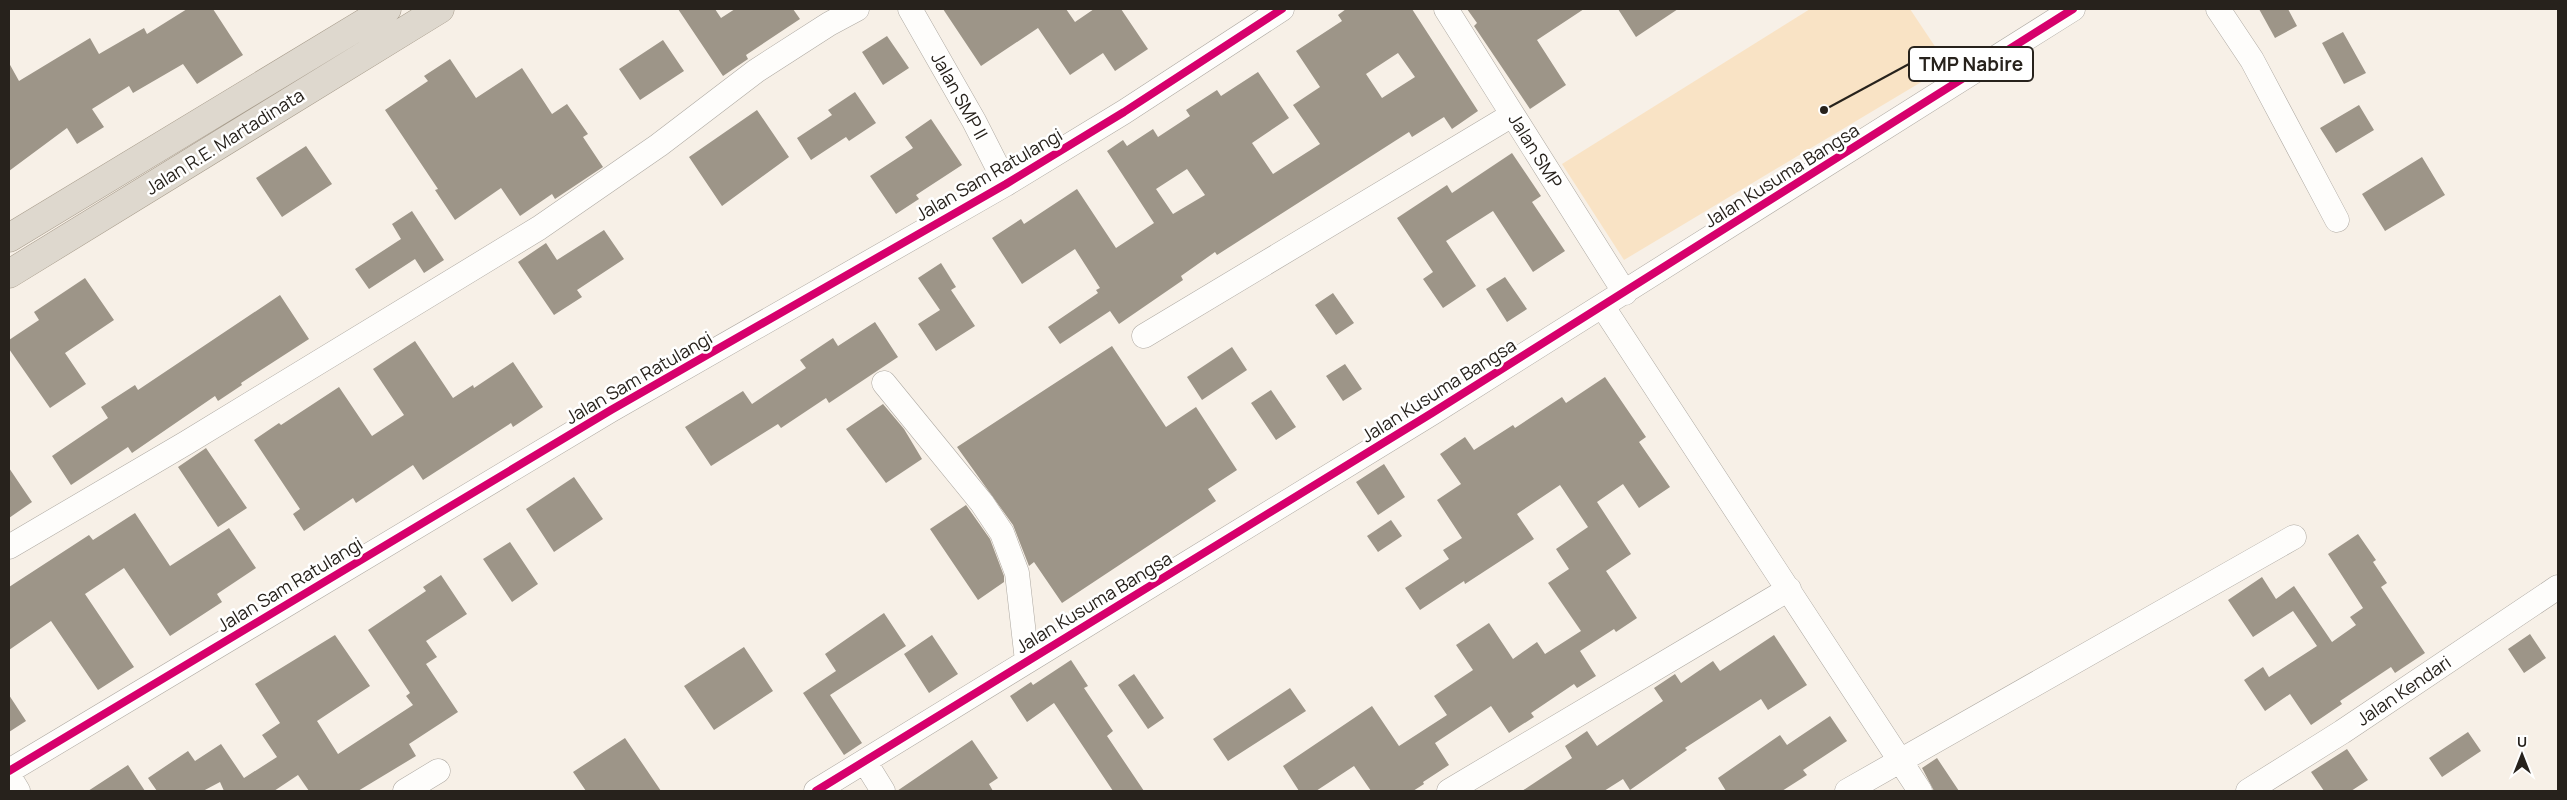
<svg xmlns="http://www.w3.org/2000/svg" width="2567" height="800" font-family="Manrope,sans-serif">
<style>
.green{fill:#f9e3c5}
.building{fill:#9d9588;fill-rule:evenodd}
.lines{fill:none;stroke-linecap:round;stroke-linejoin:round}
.minor-casing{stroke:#aea9a2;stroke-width:25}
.trunk-casing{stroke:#a79c8c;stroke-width:29}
.minor{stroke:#fefdfb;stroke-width:24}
.trunk{stroke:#ded8ce;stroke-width:28}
.cycleway-casing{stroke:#fff;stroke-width:11}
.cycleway{stroke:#d6006c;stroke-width:8}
.labels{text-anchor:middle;stroke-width:5;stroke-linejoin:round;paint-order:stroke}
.street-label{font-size:18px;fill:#27221c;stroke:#fff}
.leader{fill:none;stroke:#27221c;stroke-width:2}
.callout-dot{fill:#27221c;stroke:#fff;stroke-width:2}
.callout{fill:#fff;stroke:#27221c;stroke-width:2}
.callout-label{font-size:19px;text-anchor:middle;font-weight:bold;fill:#27221c}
</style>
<rect width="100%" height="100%" fill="#f7f0e7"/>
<path class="green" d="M1810,9h100l38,57 -324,194 -62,-96z"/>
<path class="building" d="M187,9h26l30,46 -46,29 -14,-20 -50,29 -4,-7 -37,23 12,18 -27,17 -10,-16 -58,43v-108l10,18 71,-43 9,16 45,-26 3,6z
M678,9h37l6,9 14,-9h58l7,10 -54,36 2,4 -25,17z
M943,9h123l9,13 19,-13h27l27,40 -33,22 -12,-18 -33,22 -32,-47 -57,38z
M1346,9h66l66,102 -26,18 -8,-12 -32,20 -3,-5 -192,123 -2,-3 -34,24 2,4 -64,44 -9,-13 -50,33 -12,-17 50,-34 -2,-3 4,-2 -25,-39 -53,35 -30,-46 29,-19 3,5 53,-35 39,59 38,-25 -47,-72 16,-11 4,6 26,-17 5,8 32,-21 -4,-6 31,-20 4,6 37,-24 31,46 -37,25 21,31 47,-30 -27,-39 27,-18 -24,-36 46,-30 -4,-6zM1398,53l17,24 -33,21 -16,-24zM1187,169l18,26 -32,19 -17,-25z
M1467,9h117l-47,31 29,45 -36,24 -56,-83 3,-3z
M1618,9h60l-42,28z
M2259,9h29l9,17 -22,12z
M2343,32l23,41 -22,11 -22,-41z
M887,36l22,32 -26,17 -21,-33z
M663,40l21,31 -44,29 -21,-31z
M450,59l26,39 46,-30 30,46 15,-10 21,30 -5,3 20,30 -48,32 -3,-5 -32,22 -19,-28 -46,32 -20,-30 3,-1 -53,-79 43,-29 -4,-5z
M855,92l21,31 -27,18 -3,-4 -35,23 -14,-22 35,-23 -4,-5z
M2359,105l15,25 -38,23 -16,-25z
M757,110l32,47 -67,49 -33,-49z
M931,119l31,46 -46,30 3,4 -23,15 -26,-38 43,-28 -8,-11z
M306,146l26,38 -50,33 -26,-39z
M1512,153l29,43 -9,6 33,49 -32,21 -40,-61 -47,30 30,45 -33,22 -20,-29 10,-7 -36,-54 50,-33 5,8z
M2422,157l23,38 -60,36 -23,-37z
M412,211l32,49 -20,13 -9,-14 -46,30 -14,-20 46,-30 -9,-15z
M604,230l20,29 -47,31 5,7 -28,18 -36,-53 28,-19 11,17z
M941,263l15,24 -5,3 24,36 -39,25 -18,-27 22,-14 -22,-32z
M1505,277l22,32 -20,13 -21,-33z
M85,278l29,42 -49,33 21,31 -36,24 -41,-59v-9l30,-20 -5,-8z
M1333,293l21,30 -18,12 -21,-30z
M280,295l29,44 -68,44 1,2 -24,16 -3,-5 -83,57 -4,-6 -57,38 -19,-29 56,-38 -7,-11 34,-22 3,5z
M875,322l23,35 -69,46 -3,-5 -45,30 -3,-4 -67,42 -26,-39 58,-36 9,13 54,-36 -6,-8 33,-22 5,8z
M415,341l38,57 20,-13 1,3 39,-26 30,45 -30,20 -2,-4 -88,57 -10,-15 -57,38 -3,-5 -49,33 -11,-17 7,-5 -46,-69 25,-17 2,2 58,-38 33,49 32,-21 -31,-46z
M1112,346l54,81 30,-20 41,63 -29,19 8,12 -154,102 -28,-41 -5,4 -16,-41 -56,-78z
M1232,347l15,23 -45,30 -15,-23z
M1345,364l17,25 -19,12 -17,-25z
M1605,377l41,60 -7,5 31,45 -31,21 -16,-24 -26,18 34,52 -25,17 31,47 -21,14 -2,-3 -34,22 16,25 -19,12 -3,-4 -43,29 3,4 -25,16 -18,-27 -56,37 14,22 -26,17 1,2 -11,7h-42l-17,-25 -38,25h-17l-16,-25 89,-60 27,40 48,-31 -13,-19 39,-26 -17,-25 33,-22 24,36 24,-17 8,12 36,-23 -33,-48 21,-14 -13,-20 32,-22 -28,-42 -43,29 17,25 -69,45 -1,-3 -44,29 -15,-22 44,-29 -6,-9 19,-12 -25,-38 24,-16 -21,-30 25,-17 9,13 39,-25 2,3 47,-31 4,6z
M1271,390l25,37 -20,13 -25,-37z
M883,404l21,25 18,30 -36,24 -40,-54z
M206,448l41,60 -29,19 -40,-60z
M1384,464l21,33 -27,18 -22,-33z
M9,468l23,34 -23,16z
M574,477l29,42 -49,33 -28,-43z
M966,505l24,34 14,37v6l-26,18 -48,-71z
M135,513l35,53 59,-38 27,40 -39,26 5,8 -52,34 -46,-68 -39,26 49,73 -36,23 -47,-69 -42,29v-63l80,-52 4,5z
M1391,520l11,16 -24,16 -11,-16z
M2358,534l18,26 -3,2 14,21 -6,4 44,66 -30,20 -4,-6 -51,34 2,3 -31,21 -21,-31 -25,17 -21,-31 19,-13 6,10 48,-31 -24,-35 -40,26 -25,-37 34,-23 14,22 18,-13 38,56 24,-17 -6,-8 13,-9 -35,-54z
M510,542l28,42 -26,18 -29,-43z
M441,575l26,39 -41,27 11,16 -11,7 32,48 -49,32 7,12 -58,35h-49l-11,-16 -24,16h-50l-4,-9 -17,9h-46l-9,-13 40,-27 7,10 26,-17 23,34 33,-21 -15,-22 18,-12 -25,-39 80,-49 35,51 -53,35 21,33 75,-49 -7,-9 4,-3 -42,-63 58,-39 -3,-4z
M884,613l22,33 -76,49 32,48 -18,12 -41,-62 33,-22 -11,-17z
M2530,634l16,24 -22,15 -16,-24z
M932,635l26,39 -29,19 -25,-39z
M1774,635l33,50 -39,25 -7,-11 -76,49 2,2 -57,40 -7,-11 -19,12h-82l50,-33 -7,-12 22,-15 10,15 66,-45 -9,-13 21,-14 6,9 32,-22 7,10z
M744,647l29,44 -59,39 -30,-44z
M1071,660l17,26 -4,2 29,43 -6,5 37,55h-31l-59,-88 -27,19 -17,-26 21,-14 2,3z
M1134,674l30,44 -16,11 -30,-44z
M1290,688l16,23 -78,50 -15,-22z
M9,695l17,26 -17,11z
M1830,716l17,25 -44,29 4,5 -25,16h-56l-8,-13 62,-43 7,10z
M2468,732l13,19 -39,26 -13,-19z
M625,738l36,53h-75l-13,-19z
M972,740l26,38 -9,6 4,7h-96z
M2347,749l21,31 -17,11h-27l-13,-19z
M1937,758l22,33h-25l-12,-23z
M128,765l17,26h-57z"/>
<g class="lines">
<defs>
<path id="minor" d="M910,9l64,112 32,63
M1446,9l179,284
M2218,9l34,51 85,160
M1603,307l317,484
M1144,336l368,-221
M884,383l98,120 20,30 15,40 10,88
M9,547l177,-104 353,-215 120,-83 97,-74 73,-47 28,-15
M865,762l18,29
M9,771l602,-361 395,-226 118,-72 158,-103
M9,776l9,15
M405,791l33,-20
M816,791l616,-378 641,-404
M1449,791l340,-202
M1847,791l447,-254
M2248,791l94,-59 216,-145"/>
<path id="trunk" d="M9,238l378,-229
M9,274l431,-265"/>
</defs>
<use href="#minor" class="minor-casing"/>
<use href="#trunk" class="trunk-casing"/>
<use href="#minor" class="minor"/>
<use href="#trunk" class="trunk"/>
<defs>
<path id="cycleway" d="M9,771l602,-361 395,-226 118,-72 158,-103
M816,791l616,-378 641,-404"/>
</defs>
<use href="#cycleway" class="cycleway-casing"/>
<use href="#cycleway" class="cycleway"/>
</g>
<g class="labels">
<g class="street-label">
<text transform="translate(959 96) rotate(61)" y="6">Jalan SMP II</text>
<text transform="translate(225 142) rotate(-32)" y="6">Jalan R.E. Martadinata</text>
<text transform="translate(1535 151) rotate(58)" y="6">Jalan SMP</text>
<text transform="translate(989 175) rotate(-30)" y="6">Jalan Sam Ratulangi</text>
<text transform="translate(1782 176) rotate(-32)" y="6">Jalan Kusuma Bangsa</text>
<text transform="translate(639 378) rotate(-30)" y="6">Jalan Sam Ratulangi</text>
<text transform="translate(1439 391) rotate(-32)" y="6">Jalan Kusuma Bangsa</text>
<text transform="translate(290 585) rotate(-31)" y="6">Jalan Sam Ratulangi</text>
<text transform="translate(1094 603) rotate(-31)" y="6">Jalan Kusuma Bangsa</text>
<text transform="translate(2404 691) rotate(-34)" y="6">Jalan Kendari</text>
</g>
</g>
<path class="leader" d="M1824 110L1909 64"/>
<circle class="callout-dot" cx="1824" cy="110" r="5"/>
<rect class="callout" x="1909" y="47" width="124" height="34" rx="5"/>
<g class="callout-label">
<text x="1971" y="71">TMP Nabire</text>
</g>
<rect width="2567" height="800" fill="none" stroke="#27221c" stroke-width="20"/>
<g transform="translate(2522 755)" stroke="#ffffff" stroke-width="4" paint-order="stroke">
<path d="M0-4L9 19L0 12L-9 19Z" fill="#27221c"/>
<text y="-8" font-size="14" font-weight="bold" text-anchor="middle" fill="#27221c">U</text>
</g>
</svg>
